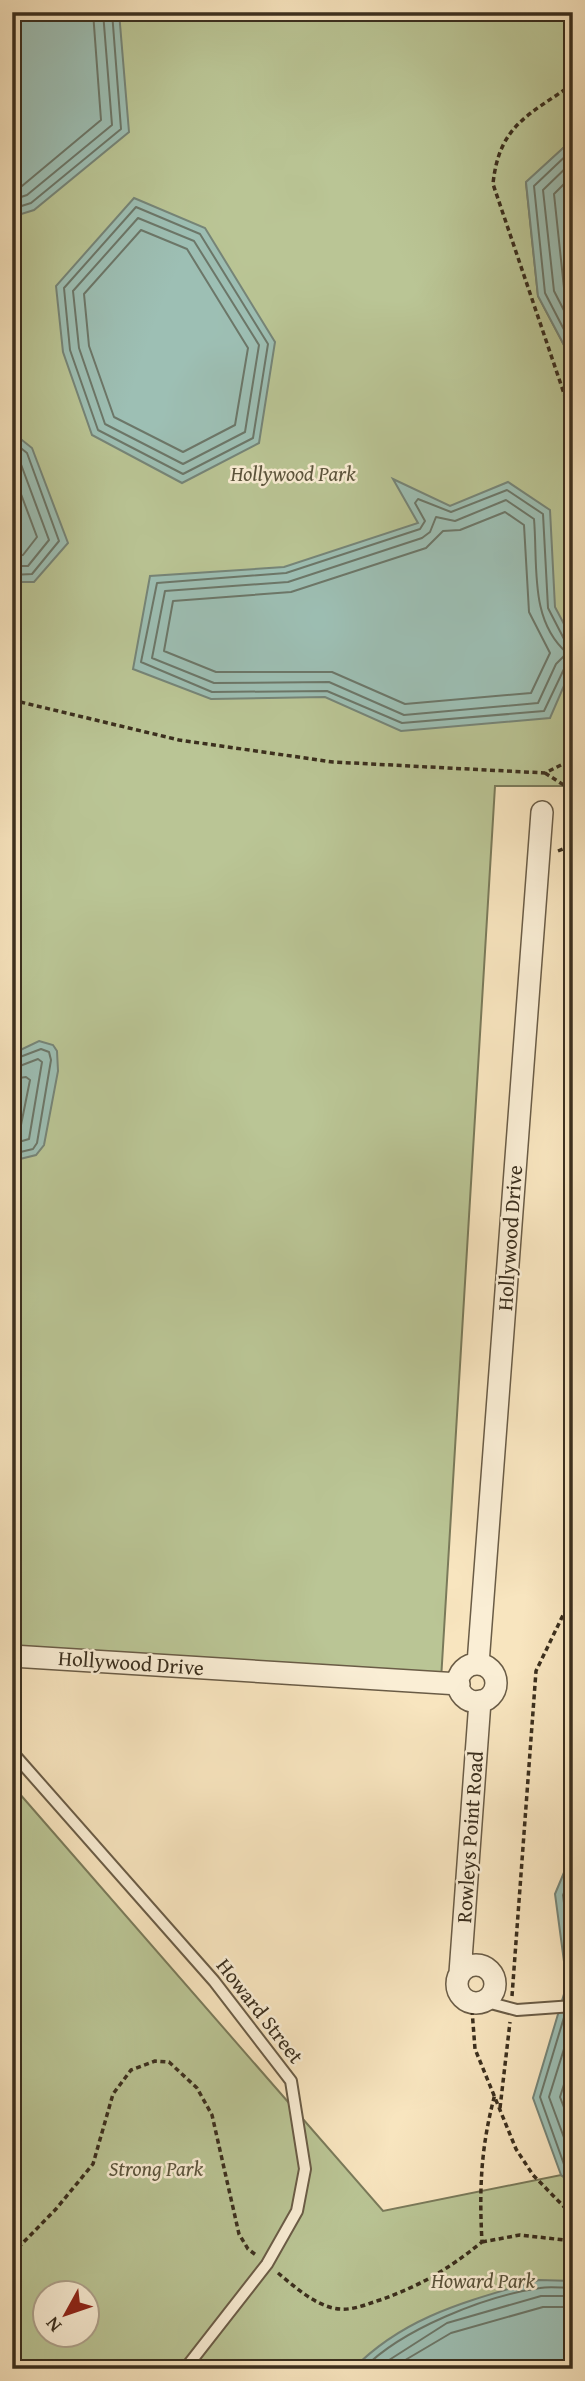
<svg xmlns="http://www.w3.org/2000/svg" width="585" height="2381" font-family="'Gentium Book Plus',serif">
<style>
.green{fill:#bac595;stroke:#7a7a5a;stroke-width:2;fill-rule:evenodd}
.water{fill:#9dbfb4;stroke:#768578;stroke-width:2}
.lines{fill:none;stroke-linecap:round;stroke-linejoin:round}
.shore{stroke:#6c7769;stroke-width:2}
.lane-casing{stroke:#6a5c46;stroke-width:14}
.street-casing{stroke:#6a5c46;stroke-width:24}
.path{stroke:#3b2f1e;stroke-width:3.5;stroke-dasharray:5 3.5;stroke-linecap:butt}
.lane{stroke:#faeed5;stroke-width:10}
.street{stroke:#faeed5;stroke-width:21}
.labels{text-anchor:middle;stroke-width:5;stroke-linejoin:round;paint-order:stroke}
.park-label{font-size:21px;font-style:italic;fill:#5b543c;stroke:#faeed5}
.street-label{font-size:21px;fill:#3b2f1e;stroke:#faeed5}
</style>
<rect width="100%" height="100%" fill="#f8e5bf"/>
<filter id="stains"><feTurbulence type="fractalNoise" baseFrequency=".00286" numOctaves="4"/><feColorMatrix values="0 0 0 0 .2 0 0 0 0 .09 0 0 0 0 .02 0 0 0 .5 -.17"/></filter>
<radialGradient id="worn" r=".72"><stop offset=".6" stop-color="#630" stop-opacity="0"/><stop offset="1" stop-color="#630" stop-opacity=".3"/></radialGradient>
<path class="green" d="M12,12h561v127l-47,44 12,113 35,66v424h-78l-54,894 -429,-32z
M12,1785l371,426 178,-36 12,9v185h-561zM46,2294h42v42h-42z"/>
<path class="water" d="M12,12h107l10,120 -95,78 -22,7z
M573,139v223l-35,-66 -12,-114z
M134,198l71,30 70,114 -16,101 -77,40 -90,-48 -29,-83 -7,-66z
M12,432l20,16 36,95 -34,39h-22z
M393,479l57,27 58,-24 42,28 5,97 18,34v24l-23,53 -149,13 -76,-34 -114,2 -78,-30 17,-93 134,-9 134,-44z
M39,1041l14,4 4,6 1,20 -14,74 -8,10 -24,6v-107z
M573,1851v333l-12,-9 -28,-77 34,-114 -12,-90z
M539,2280l34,1v88h-220c53,-54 116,-68 186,-89z"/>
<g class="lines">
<path class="shore" d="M573,149l-39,37 11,107 28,54
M573,161l-30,29 11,101 19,37
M573,175l-19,19 10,94 9,17
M12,189l10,-3 79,-66 -8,-108
M12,200l15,-5 85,-70 -9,-113
M136,207l64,27 68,110 -15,94 -70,36 -85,-44 -28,-80 -6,-62z
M12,209l19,-6 90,-74 -9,-117
M138,218l56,23 65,104 -14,87 -62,32 -78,-40 -26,-76 -6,-57z
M141,230l46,19 61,99 -13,77 -52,27 -69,-35 -25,-71 -5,-52z
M12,441l15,12 32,88 -27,33 -20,1
M12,452l7,7 30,81 -21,26h-16
M12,470l25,67 -14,18 -11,1
M506,500l28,19c4,46 -5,101 33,134l-11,11 -18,39 -134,12 -75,-33 -115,1 -62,-25 13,-67 123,-9 134,-44 8,-6 6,-15 19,4z
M505,512l19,13 5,87 21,41 -19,40 -126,11 -73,-32h-116l-52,-21 9,-50 118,-9 135,-44 17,-17 17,-1z
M573,643l-9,-4 -16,-31 -5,-94 -36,-24 -56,22 -33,-13 -3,4 10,18 -5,8 -134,44 -129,10 -16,79 71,30 115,-1 75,32 142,-12 20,-42 9,-4
M12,1060l29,-11 8,3 2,8 -14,83 -4,6 -21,5
M12,1069l26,-10 4,3 -13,77 -17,5
M12,1079l14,-2 4,3 -10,50 -8,3
M573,1870l-10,25 10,78
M565,2014l-25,83 26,73 7,5
M573,2020l-24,77 24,65
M573,2056l-13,41 13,34
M363,2369c39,-40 122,-73 177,-81 10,-2 22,0 33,0
M375,2369l72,-46 94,-27h32
M390,2369l61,-36 92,-26h30"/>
<defs>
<path id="lane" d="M12,1752l202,229 77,100 14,88 -8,42 -30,53 -82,105
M483,2001l34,9 56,-4"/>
<path id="street" d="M12,1656l447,28
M478,1664l64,-852
M458 1683a19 19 0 1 1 38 0a19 19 0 1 1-38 0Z
M457 1984a19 19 0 1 1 38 0a19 19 0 1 1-38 0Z
M460,1973l20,-272"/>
</defs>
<use href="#lane" class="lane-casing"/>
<use href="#street" class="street-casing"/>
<path class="path" d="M573,84c-44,31 -74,41 -80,100l80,236
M12,700l167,40 154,22 212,11 28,-14
M545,773l28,18
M558,851l15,-6
M512,1996l24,-325 29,-60 7,-44 -7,-258 8,-65
M472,2010l3,39 41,100 17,26 40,41
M500,2108l10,-86
M482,2242l38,-7 53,6
M12,2254l44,-45 37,-45 20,-70 18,-24 24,-9 14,1 28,26 15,27 27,119 9,15 8,6
M278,2273c16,13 34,30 55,35 17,4 31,-3 47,-8 42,-15 67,-30 102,-58 -3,-54 -1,-96 13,-148"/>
<use href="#lane" class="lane"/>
<use href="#street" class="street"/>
</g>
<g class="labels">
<g class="park-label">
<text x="293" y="481">Hollywood Park</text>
<text x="156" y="2176">Strong Park</text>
<text x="483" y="2288">Howard Park</text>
</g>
<g class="street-label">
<text transform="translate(510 1238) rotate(-86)" y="7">Hollywood Drive</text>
<text transform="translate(131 1663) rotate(4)" y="7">Hollywood Drive</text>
<text transform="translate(470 1837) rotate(-86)" y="7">Rowleys Point Road</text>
<text transform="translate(260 2011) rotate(52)" y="7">Howard Street</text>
</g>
</g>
<rect width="585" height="2381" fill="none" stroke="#f8e5bf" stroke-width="42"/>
<rect x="14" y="14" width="557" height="2353" fill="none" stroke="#3b2f1e" stroke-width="3.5"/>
<rect x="21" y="21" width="543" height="2339" fill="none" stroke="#3b2f1e" stroke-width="2"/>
<g transform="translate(66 2314) rotate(230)"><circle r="33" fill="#faeed5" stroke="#aea28c" stroke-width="2"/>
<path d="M0-5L12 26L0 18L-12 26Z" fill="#8f2418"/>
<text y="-10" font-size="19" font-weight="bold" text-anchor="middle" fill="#3b2f1e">N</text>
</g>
<rect width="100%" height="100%" filter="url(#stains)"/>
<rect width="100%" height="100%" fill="url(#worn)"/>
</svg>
